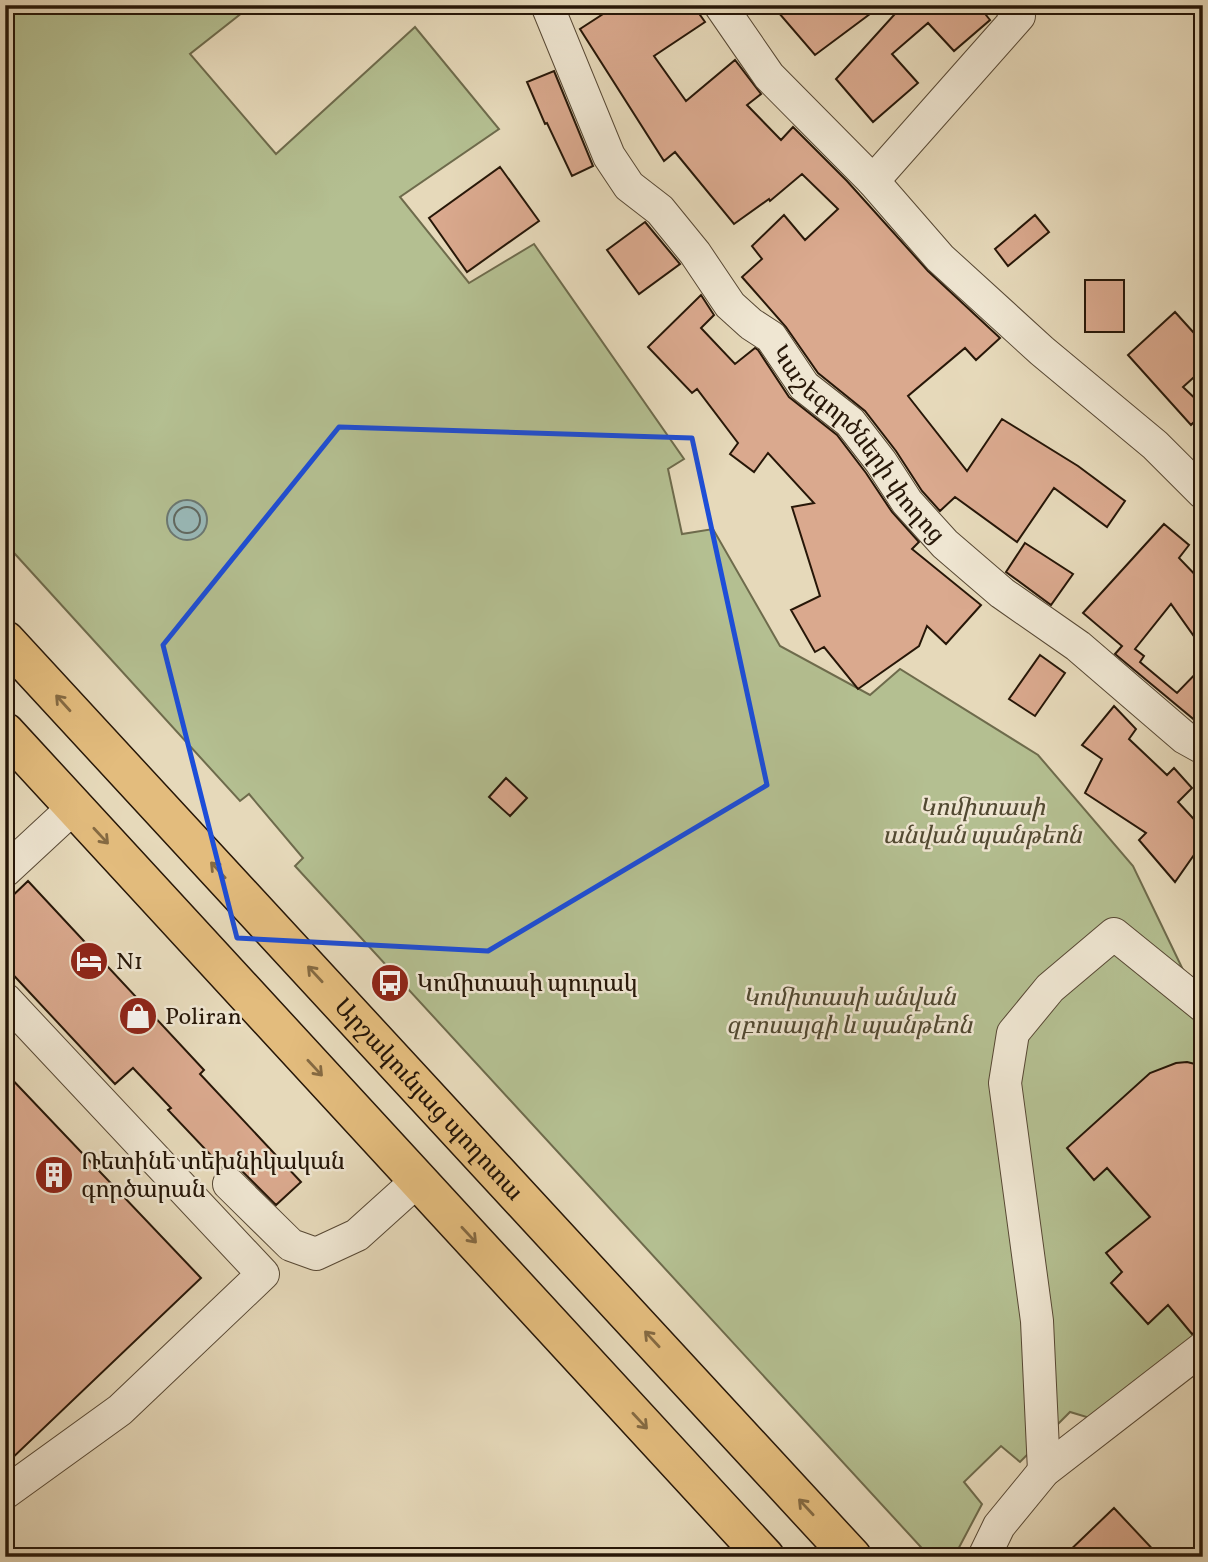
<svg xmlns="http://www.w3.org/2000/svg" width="1208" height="1562" font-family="Vollkorn,'Noto Serif Armenian',serif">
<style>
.green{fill:#b4bf91;stroke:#6e6b4c;stroke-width:2}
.water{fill:#99b9b8;stroke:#6b7872;stroke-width:2}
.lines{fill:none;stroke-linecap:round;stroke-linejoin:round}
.shore{stroke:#606860;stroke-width:2}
.building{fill:#daa98e;stroke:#271708;stroke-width:2}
.minor-casing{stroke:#574834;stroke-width:34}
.major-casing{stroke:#271708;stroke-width:41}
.minor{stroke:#efe6d2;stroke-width:32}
.major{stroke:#e3bc7d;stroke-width:38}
.oneway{stroke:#856a42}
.marked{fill:none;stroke:#1d4ed8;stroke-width:5;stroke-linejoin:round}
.labels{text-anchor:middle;stroke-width:5;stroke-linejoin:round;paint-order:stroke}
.street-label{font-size:24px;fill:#271708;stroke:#efe6d2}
.park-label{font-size:24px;font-style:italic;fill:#514931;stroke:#efe6d2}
.poi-label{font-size:24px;fill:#271708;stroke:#efe6d2;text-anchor:start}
</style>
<rect width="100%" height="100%" fill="#e6d9ba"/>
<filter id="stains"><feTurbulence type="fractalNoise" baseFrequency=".00286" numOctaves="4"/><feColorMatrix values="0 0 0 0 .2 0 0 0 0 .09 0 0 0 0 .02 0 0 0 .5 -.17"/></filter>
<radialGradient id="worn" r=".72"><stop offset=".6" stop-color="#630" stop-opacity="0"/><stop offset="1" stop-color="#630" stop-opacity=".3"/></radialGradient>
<path class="green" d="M5,5h247l-62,49 86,100 139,-127 84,102 -99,68 69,86 65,-39 150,215 -16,10 14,65 31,-5 67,117 90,49 30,-26 138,86 95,111 53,110 17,14v343l-110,86 -23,-7 -50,50 -19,-16 -37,36 18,22 -28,53h-24l-635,-691 8,-8 -54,-64 -9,7 -235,-258z"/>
<path class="water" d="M167 520a20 20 0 1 1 40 0a20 20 0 1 1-40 0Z"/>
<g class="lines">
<path class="shore" d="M174 520a13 13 0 1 1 26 0a13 13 0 1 1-26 0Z"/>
</g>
<path class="building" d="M617,5h76l12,17 -51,34 32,45 49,-41 26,34 -14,11 34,35 12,-13 54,54 81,90 72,67 -24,22 -11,-12 -57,48 59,75 35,-52 76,47 47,35 -18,26 -53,-39 -37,54 -62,-45 -15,14 -18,-20 -26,-40 -31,-40 -47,-38 -32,-46 -44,-50 20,-18 -10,-13 32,-31 21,25 33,-31 -36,-35 -32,27 -1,-2 -35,25 -59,-72 -11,9 -84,-132z
M772,5h110l-67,50z
M903,5h75l12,15 -36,31 -26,-28 -36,31 26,29 -45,39 -37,-43z
M554,71l39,95 -21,10 -25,-53 -2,1 -18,-42z
M500,167l39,54 -72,51 -38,-54z
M1035,215l14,17 -41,34 -13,-17z
M645,222l35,42 -41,30 -32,-44z
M1085,280h39v52h-39z
M701,295l13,20 -13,13 34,36 20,-16 3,2 31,47 48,38 29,38 26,39 27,30 -7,7 69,56 -35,39 -19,-18 -8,20 -61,43 -34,-42 -9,5 -24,-42 29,-14 -28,-89 22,-4 -46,-50 -14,19 -24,-18 8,-11 -41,-54 -5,4 -44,-46z
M1175,312l28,31v26l-20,18 20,19v7l-12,12 -63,-70z
M1164,524l25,21 -10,13 24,25v66l-32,-45 -36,45 9,7 -4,6 37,31 26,-27v61l-88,-73 7,-8 -39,-33z
M1025,543l48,31 -22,31 -45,-33z
M1040,655l25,18 -30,43 -26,-17z
M1114,706l22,23 -7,10 38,36 7,-7 18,20 -14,14 25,27v13l-28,40 -36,-42 7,-7 -61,-40 17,-34 -20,-14z
M506,778l21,20 -17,18 -21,-19z
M28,881l176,189 -4,4 101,108 -25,23 -35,-35 -8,-4 -11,1 -54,-57 3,-2 -38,-40 -18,16 -110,-118v-63z
M1187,1062l16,4v264l-11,4 -24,-29 -20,19 -37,-41 11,-11 -16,-19 44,-36 -43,-49 -13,12 -27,-32 83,-75 26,-10z
M5,1072l196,206 -196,187z
M1114,1508l46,49h-97z"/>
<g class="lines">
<defs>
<g id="minor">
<path id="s1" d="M547,5l62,151 20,30 31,24 35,43 35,52 21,19 20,13 33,49 46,36 31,40 26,40 38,42 57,49 76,53 107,92 18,10"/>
<path d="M720,5l49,71 104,105 67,77 102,93 113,94 48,48"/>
<path d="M873,181l146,-165 -9,-11"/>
<path d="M5,871l69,-64"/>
<path d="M5,999l258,275 -143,136 -115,83"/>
<path d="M229,1184l62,61 25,9 41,-19 61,-55"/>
<path d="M1044,1471l-7,-150 -32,-238 8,-50 37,-45 64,-54 89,72"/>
<path d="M984,1557l15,-31 45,-55 159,-123"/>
</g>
<g id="major">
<path id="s2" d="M5,640l847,917"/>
<path d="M5,732l760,825"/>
</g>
</defs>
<use href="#minor" class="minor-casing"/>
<use href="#major" class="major-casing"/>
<use href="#minor" class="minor"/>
<use href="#major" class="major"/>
</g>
<defs><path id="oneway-shaft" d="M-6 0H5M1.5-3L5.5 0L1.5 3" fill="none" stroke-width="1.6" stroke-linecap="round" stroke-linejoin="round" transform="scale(1.75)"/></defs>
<g class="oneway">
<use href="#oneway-shaft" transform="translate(63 703) rotate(-132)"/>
<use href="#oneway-shaft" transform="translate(101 836) rotate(47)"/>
<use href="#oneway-shaft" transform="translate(218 870) rotate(-133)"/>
<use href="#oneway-shaft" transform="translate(315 974) rotate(-133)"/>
<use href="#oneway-shaft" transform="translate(315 1068) rotate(47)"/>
<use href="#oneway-shaft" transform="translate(469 1235) rotate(47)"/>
<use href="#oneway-shaft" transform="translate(652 1339) rotate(-133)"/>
<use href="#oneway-shaft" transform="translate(640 1421) rotate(47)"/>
<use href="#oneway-shaft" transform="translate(806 1507) rotate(-133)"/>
</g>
<path class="marked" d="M339,427l353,11 75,347 -279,166 -251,-13 -74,-293z"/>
<defs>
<symbol id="hotel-disc" viewBox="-11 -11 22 22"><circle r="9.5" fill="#8f2418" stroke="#efe6d2"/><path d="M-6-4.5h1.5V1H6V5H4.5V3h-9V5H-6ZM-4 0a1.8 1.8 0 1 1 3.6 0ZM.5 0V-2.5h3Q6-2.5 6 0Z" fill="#fff"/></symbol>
<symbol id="bus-disc" viewBox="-11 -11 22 22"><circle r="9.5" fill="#8f2418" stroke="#efe6d2"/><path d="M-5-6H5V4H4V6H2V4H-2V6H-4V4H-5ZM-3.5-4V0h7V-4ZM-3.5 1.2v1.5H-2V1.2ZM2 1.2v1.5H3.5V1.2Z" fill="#fff"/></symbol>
<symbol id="shop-disc" viewBox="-11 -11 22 22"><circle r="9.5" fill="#8f2418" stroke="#efe6d2"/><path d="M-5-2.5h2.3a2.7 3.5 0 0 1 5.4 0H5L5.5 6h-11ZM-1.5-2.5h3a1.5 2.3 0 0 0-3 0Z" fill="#fff"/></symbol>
<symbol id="building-disc" viewBox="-11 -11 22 22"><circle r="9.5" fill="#8f2418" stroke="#efe6d2"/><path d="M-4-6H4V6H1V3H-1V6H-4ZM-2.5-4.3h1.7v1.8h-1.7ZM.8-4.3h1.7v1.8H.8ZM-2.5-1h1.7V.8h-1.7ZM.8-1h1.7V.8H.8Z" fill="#fff"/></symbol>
</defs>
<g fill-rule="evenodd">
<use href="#hotel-disc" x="67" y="939" width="44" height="44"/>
<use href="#bus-disc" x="368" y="961" width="44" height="44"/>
<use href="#shop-disc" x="116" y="994" width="44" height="44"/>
<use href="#building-disc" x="32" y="1153" width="44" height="44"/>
</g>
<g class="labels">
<g class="street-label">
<text dy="8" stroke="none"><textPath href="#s1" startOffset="548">Կաշեգործների փողոց</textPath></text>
<text dy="8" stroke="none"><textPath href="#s2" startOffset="625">Արշակունյաց պողոտա</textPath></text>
</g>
<g class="park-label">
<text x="982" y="815">Կոմիտասի<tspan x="982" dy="28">անվան պանթեոն</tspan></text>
<text x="849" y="1005">Կոմիտասի անվան<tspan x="849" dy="28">զբոսայգի և պանթեոն</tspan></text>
</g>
<g class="poi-label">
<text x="116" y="969">N1</text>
<text x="417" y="991">Կոմիտասի պուրակ</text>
<text x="165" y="1024">Poliran</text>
<text x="81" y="1169">Ռետինե տեխնիկական<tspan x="81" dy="28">գործարան</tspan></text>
</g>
</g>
<rect width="1208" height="1562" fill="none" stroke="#e6d9ba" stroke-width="28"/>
<rect x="7" y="7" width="1194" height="1548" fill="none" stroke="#271708" stroke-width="3.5"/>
<rect x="14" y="14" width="1180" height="1534" fill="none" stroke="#271708" stroke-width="2"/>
<rect width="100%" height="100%" filter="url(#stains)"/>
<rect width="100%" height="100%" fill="url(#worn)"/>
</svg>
